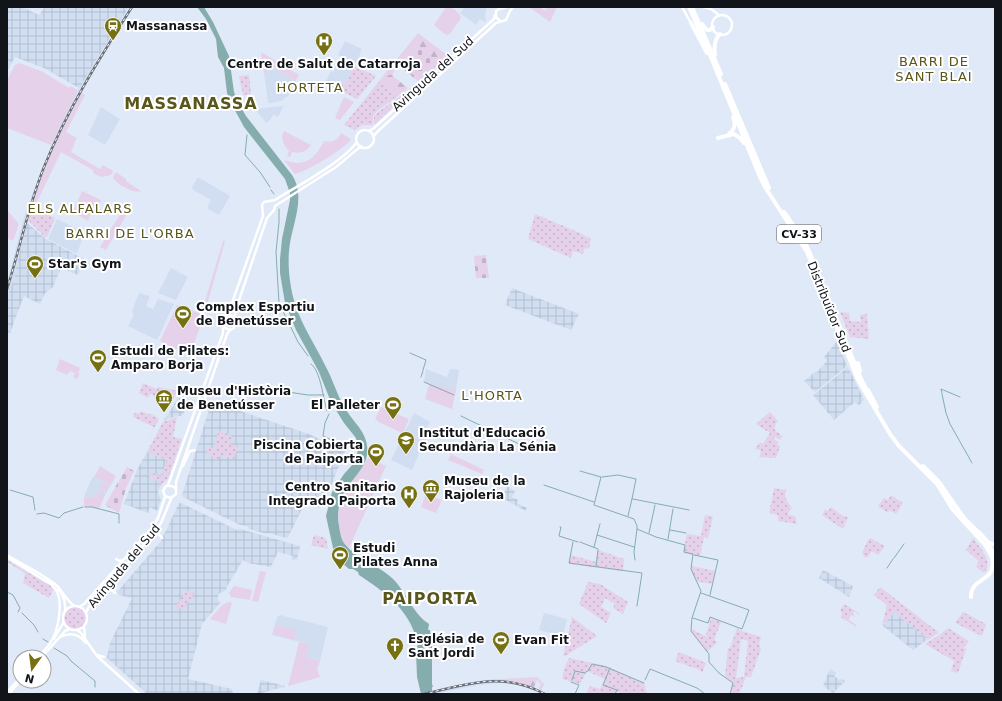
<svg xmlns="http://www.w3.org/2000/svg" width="1002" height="701" font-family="'DejaVu Sans',sans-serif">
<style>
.built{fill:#d1def2}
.industrial{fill:url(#industrial-grid)}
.grass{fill:url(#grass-dots);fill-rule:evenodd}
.forest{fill:url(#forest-firs)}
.cemetery{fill:url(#cemetery-stones)}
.park{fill:#e5d1e9}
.water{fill:#85adae}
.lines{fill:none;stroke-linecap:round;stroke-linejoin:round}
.stream{stroke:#85adae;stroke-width:1}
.secondary{stroke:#fff;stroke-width:2.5}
.trunk{stroke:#fff;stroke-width:4}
.rail-casing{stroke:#6a6f78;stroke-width:2.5}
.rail{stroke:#fff;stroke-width:1;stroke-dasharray:3;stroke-linecap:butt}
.labels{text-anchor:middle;stroke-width:4;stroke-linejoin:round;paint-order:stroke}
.shield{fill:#fff;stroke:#585a5d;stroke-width:1}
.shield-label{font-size:11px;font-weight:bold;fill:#111418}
.poi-label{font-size:12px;font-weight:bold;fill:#111418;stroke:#fff;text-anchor:start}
.street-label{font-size:12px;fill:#111418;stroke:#fff}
.neighbourhood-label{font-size:13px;letter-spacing:1px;fill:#58561a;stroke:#fff}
.district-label{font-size:16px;font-weight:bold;letter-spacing:1px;fill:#58561a;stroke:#fff}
</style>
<defs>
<pattern id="industrial-grid" width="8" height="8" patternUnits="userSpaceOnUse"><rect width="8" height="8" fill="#d1def2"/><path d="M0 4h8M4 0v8" fill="none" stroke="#b2becf"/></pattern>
<pattern id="grass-dots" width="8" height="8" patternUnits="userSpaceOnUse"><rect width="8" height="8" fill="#e5d1e9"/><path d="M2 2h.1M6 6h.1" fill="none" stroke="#c3b3c7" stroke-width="1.8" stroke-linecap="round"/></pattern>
<pattern id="forest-firs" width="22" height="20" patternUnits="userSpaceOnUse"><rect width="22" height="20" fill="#e5d1e9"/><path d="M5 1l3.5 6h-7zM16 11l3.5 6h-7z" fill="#c3b3c7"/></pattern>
<pattern id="cemetery-stones" width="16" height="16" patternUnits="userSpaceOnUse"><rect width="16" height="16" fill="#e5d1e9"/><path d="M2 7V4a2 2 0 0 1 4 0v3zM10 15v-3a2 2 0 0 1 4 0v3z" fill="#c3b3c7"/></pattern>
</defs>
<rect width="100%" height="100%" fill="#e0e9f7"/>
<path class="built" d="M465,7h22l-2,7 1,7 -1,1 -5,-3 -4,6 -16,-12z
M345,41l17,8 -6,14 -18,-8z
M340,59l14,7 -8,18 -4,-1 -3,7 -14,-7 6,-12 2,1z
M93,64l3,2 -16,26 2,1 -29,57 -27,72 -12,56 -7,20v-15l16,-62 11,-32 24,-58 21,-43z
M274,68l16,9 5,5 -7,14 -3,2 -3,3 -14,2 -4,-30z
M283,106v1l-5,10 -5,-2 -3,5 -4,3 -11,-14z
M101,107l19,12 -15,26 -17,-10z
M198,177l32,19 -11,19 -12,-7 4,-8 -18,-10 -1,-3z
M57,219l28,14 -8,20h-2l-27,-14z
M171,268l17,9 -12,23 -18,-7z
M139,293l11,3 -4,10 7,3 5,-10 16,5 -10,21h-1l1,1 -7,14 -29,-14 6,-11 -2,-4z
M426,369l21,8 3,-8 9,1 -3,20 -21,-4 -11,-4z
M414,413l16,9 -7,14 3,2 -14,32 -21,-10z
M94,477l17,8 -6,10 -21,3 3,-9 5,-11z
M544,613l23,6 -4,17 -24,-6z
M280,615l48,12 -8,34 -14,-4 2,-13 -36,-9 5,-18z
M492,679h10l20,4 24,11h-5l-12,-6 -14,-4 -14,-1 -22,2 -47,9v-2l9,-3z"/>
<path class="industrial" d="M7,7h15l17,8 6,-8h84l-50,81 -35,-20 -29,-11 -8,14z
M26,222l20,17 38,20 -6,16 -17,-7 -8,19 -8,6 -5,11 -16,-8 -14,37 -3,-1v-34l7,-20z
M512,288l67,26 -8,16 -66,-25z
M837,341l10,25 -32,26 -11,-11 11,-9 1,1 11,-12 -3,-4z
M848,367l16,33 -5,5 -4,-3 -21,18 -21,-25z
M178,397l2,1v3l8,4 -6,11h-4l-14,4v-1l5,-6z
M213,402l96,32 36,17 -20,50 1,2 -2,3 -3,-1 -2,3 -10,-5 -6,4 -15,30 -2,1 -18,-5 -1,1 -18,-5 -2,-3 -7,-1 -57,-28 -1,-2 29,-92z
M147,452l20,8 -6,17 -13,-2 14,9 -4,7 3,9 -4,11 -7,-4 -2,6 -24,-9 13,-34z
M507,486l8,5 -3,6 6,3 -1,3 10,5 -1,3 -24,-13z
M179,503h2l56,27 3,-1 60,17 -3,14 -5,-1 1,-3 -15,-4 -7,15 -23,-4 -5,-3 -17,28 1,1 -2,2 -5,2 -2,3v4l2,3 -18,21 -14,55 44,10 1,5h-86l-40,-36 3,-15 22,-45 -13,-3 -2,-3 44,-51z
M823,570l30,16 -4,11 -30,-19z
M894,612l34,27 -15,11 -30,-24z
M830,669l6,4 -2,3 6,4 1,-2 4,3 -12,12 -10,-7z
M261,680l24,6 -1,1 -27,7z"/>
<path class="grass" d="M354,66l22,10 -19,23 -18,-9 3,-7 4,1z
M249,75l2,19 -8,1 -4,-19z
M380,80h2c3,6 11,13 17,15l-23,17 -3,5v8h-11l-7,5 -11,-5z
M419,82l-44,42h-1v-7l3,-4z
M32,207l23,11 -8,19h-2l-16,-16h-2z
M535,214l45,19 11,6 -2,10 -4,-1 -2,6 -10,-3 -2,7 -43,-19z
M840,312l9,1 1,8 11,1 -1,-7 7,-1 2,25 -19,-2z
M143,383l13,6 2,-2 20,4 -10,15 -8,-1 1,-6 -11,-5 -2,4 -9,-5z
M140,411l15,5 4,3 -12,22 7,-14 -21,-10 2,-5 4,2z
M770,412l8,9 -3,3 1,1 -2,4 8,7 -2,4 -5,-3 -2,1 5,4 -1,2 3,2 -4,12 -16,-1 -1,2 2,-9 -6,-1 5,-7 3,2 7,-11 -14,-9z
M177,417l-4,20 9,2 -14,40 -6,5 -14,-9 2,-3 11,5 6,-17 -20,-8 16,-30z
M219,431l13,5 -2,8 8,2 -4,13 -13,-4 -3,5 -12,-7 3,-6 6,2 2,-4h-3z
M786,483l-1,14 7,12h-2l-2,6 7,1 2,8 -19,-3v-6l-9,-2 5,-25 11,2z
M891,495l12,8 -7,11 -7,-4 -1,3 -10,-7 6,-8 4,2z
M831,507l12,9 5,1 -5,12 -21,-14 3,-5 3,1z
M705,515l8,1 -5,22 -4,-1 -4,19 -17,-3 4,-19 14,2z
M314,535l12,3 2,11 -17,-4z
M870,538l15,8 -7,9 -6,-4 -4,6h-5l1,-2 -2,-2 5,-11z
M973,538c7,10 21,23 11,35l-8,-6 3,-6 -13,-11z
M598,550l26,9 -1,12 -54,-7 2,-9 25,7z
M7,560l44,26 2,4 -4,8 -26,-15 2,-10 -18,-11z
M691,566l24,5 -3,13 -16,-3 -5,-12z
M588,582l12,2 28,18 -5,12 -10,-6 2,-4 -10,-6 -4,9 10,6 -5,10 -27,-19z
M880,587l58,45v1l-13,9 3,-3 -34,-27 -12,14 5,-21 -13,-10z
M186,590l7,2 1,2 -10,15 -9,-1z
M844,604l16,10 -1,1 -5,-4 -1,3 3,3 -4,-2 -3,3v2l7,5v2l-15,-10 1,-4 -2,-2z
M64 618a11 11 0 1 1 22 0a11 11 0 1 1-22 0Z
M963,612l23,12 -4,12 -27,-13z
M572,617l25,19 -32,20h-2z
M711,618l10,4 -7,18 4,2 -11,10 -15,-19 -1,-4 17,8 -2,-3z
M737,628l5,3 19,6 -2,7 2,5 -10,28h-5l-7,17h-9l3,-11 -8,-7 3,-28h2zM741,639l7,2 -4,36 -8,1z
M948,628l21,13 -5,7 2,1 -8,24 -7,-2 3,-10 -29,-17 16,-10z
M679,652l27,11 -4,10 -2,-3 -25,-9z
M569,658l37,8 38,17 3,11h-25l-6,-3 -2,3h-28l4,-8 10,3 5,-10 -18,-8 -7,13 -18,-5 2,-10z"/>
<path class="forest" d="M423,37l24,18 -8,8 -23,-19z
M390,74l18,14 -9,7c-6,-2 -14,-9 -17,-15z
M537,677l7,7 -3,7 -3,-1 3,-6 -4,-4 -3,7 -12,-4 -20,-4z"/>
<path class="cemetery" d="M416,44l23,19 -12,12 -9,6 -19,-15z
M486,255l3,23h-13l-2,-22z
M127,467l7,4 -8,17 -7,25 -14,-8z"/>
<path class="park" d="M446,7c6,0 14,5 15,11l-11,16 -4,1 -12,-10z
M529,7h11l5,4 3,-4h9l-7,15z
M418,33l5,4 -4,6 -1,-1 -2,2 -23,29v3l-3,-2 -6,5 -4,1z
M261,52l38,23 -4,7 -5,-5 -16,-9 -10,5z
M19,63l24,9 26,16 1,-2 8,4 -27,55 -44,-17v-48l8,-15z
M82,93l3,2 -19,37 11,6 -2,4 -2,1h2l-4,9 29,17 3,-4 10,6 -2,4 -10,2 -8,-4v-3l-32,-18 -27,56 -2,-1c11,-40 29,-79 50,-114z
M344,97l10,5 -14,18 -5,-2z
M284,131l27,14c-4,7 -11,9 -19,7l-2,5 -3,-1 2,-5c-6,-6 -9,-13 -5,-20z
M341,133l10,6 -2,3c-12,11 -38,27 -54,32l-11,-14c21,8 31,-1 40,-19 7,2 13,0 17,-8z
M116,172l10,7 1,3 14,9c-7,3 -26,-7 -28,-14z
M82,191l19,9 -6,13 -4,-1 -3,9 -15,-9z
M7,210l12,14 -6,17 -6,-3z
M122,211l5,3 -21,36 -6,-3z
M223,241h2l-18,64 -3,-1z
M177,305l27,10 -14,41 -30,-15z
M60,359l20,9 -2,5h2l-3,6 -4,-2 2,-4 -5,-2 -3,4 -11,-5z
M429,384l27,6 -4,19 -27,-10z
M381,407l28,12 -6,14h-1l-25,-12v-1l-2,-1z
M451,454l33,16 -2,4 -34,-14z
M368,458l18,8 -37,82c-7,-6 -9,-13 -10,-22 -5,-30 15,-44 29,-68z
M100,466l16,10 -5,9 -17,-8z
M104,482l5,3 -3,7 -2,-1v4h1l-6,14 -8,-2h-7v-9l13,-2v-4l7,-1 -5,-3z
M426,494l16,6 -6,13 -15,-6z
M260,571l6,1 -8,30 -6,-1z
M234,586l18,4 -2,10 -19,-3 -2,-4z
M229,602l3,1 -6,21 -16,-5 12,-14z
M275,625l21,5 -2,10 -21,-6z
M299,642l10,2 -3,13 14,4 -3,8 3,8 -32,9z"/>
<path class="water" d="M197,7h7l9,15 16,34 5,36 4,10 8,14 46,59c15,23 -1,51 -3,76 -1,12 0,25 2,36 5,31 22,53 35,80 7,13 11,28 19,41 6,11 16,19 20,30 10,27 -14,38 -23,59 -4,9 -5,20 -3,29 1,6 2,13 5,17 13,17 33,21 48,35 14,13 20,35 37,46l-1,6h2l2,16v38l1,3h-1v7h-11l-4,-17 -1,-25c3,-6 1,-12 -1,-18 -10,-28 -32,-43 -56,-59l-1,-3 -5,-3h-4l-14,-12 -9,-41 6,-24 12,-18 10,-11 3,-8 1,-7 -2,-10 -12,-15 -13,-21 -12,-30 -23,-42 -11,-27 -5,-30v-14l2,-20 8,-39v-7l-5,-14 -41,-52 -13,-24 -4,-10 -3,-25 -6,-11 -2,-18 -10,-20z"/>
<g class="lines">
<path class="stream" d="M247,135l-2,20 15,17 10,15
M271,190l3,4
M279,209v13l-3,30 3,51 19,39 10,14
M410,353l16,7 -3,10
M311,364c10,7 12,35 16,47
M421,377l2,-6
M424,382l30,13
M268,389l40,6h16
M942,393l-1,-4 19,8
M942,394l4,19 4,11 22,39
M329,414l-4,9 -2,13 24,11
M461,416l58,28
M580,471l21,6 -7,28 40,14 3,7v3l19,8 29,8 -1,7 9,2 -2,15 10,22 -9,27 -1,13 18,23v8l10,11 14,10 -3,11
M602,477l16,-2 18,4 -4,20
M544,485l50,17
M10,490l23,7 2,13
M633,499l56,11
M85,507h7l27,7v6
M37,514l7,-1 15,5 5,-5 19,-6
M628,516l4,-17
M119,521v2
M560,527h1l-2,9 19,6
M670,530l16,3
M649,533l6,-28
M597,535l37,12
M668,539l5,-30
M573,542l-4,21 73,10 -5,33
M580,542l18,7
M594,547l6,-23
M694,555l24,5 -8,35
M894,558l10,-14
M635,560l-1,-8 3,-23
M596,566l2,-16
M887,568l6,-9
M7,592l6,3 7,13 -2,4
M22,613l12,12 4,7
M693,618l15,5 2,-6 32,12 7,-19 -48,-17
M43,639l5,3
M54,648l13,8 4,5 24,20v6
M610,668l-7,17 14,5 -2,4
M572,680l3,-9 10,2 2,-2h1l4,-7 14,3 38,16
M645,680l5,-11 47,19 8,6
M571,682l8,3 -4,9"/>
<path class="secondary" d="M682,7l9,16
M703,7l8,2 8,6
M712 25a10 10 0 1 1 20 0a10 10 0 1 1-20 0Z
M500,21l-4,-4v-6l3,-2 8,-2
M356 139a9 9 0 1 1 18 0a9 9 0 1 1-18 0Z
M369,131l5,-3 120,-109 1,-4
M374,136l3,-4 119,-109 10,-3 4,-9 3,-4
M228,314l35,-98 -1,-11 2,-3 11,-2c22,-14 68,-38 82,-58
M235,317l-6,-3 -5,2 -3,5 2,6 7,3 4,-2 2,-4 -1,-12 32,-94 7,-8 1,-4 61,-39 25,-21
M183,466l7,-15 5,-1
M168,485l55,-152v-5
M175,488l-3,-2h-6l-3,5 2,5 6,2 5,-4v-12l51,-148 3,-4
M159,528l-1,5 4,5
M7,555c16,10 34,18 49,30 7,6 10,16 19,21
M7,557l40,25
M116,559l4,2 3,-1
M58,589c5,6 8,14 7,22
M104,593l3,-3h5l3,3
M63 618a12 12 0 1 1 24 0a12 12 0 1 1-24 0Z
M79,607l5,-3 67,-75 7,-11 7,-21
M86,613l2,-5 67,-76 6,-9 10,-24
M84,627l1,10
M77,630l4,3 16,23 42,38
M60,637c10,-5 19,-3 26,6
M54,639l9,-16
M97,655l7,2
M38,657c5,-5 11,-11 14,-17 6,-10 11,-37 5,-48 -2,-5 -6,-8 -10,-11
M42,657l23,-26 5,-2
M7,692l13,-14
M9,694l11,-13"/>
<path class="trunk" d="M689,7l17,38 54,132 5,10 42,65 51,128 32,54 9,12 38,38 16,26 33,36 9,17
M692,7l29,67
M691,23l16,30
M702,24l5,6h3l3,-3
M715,55c-1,-8 -1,-16 5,-21
M725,84l44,104
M729,134c6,-5 7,-9 4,-17
M718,138l16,-4 6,4 4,5
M784,212l19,27 6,12 52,128 7,13
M858,363l2,8
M868,390l9,17
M923,466l16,16 25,36 16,16
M979,532l9,10 7,3
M988,544l7,12
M971,597c-1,-20 26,-15 21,-37"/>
<defs>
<path id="rail" d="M7,289c13,-41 21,-82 37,-122 23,-57 55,-108 88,-160
M424,694c44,-10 78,-23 121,0"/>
</defs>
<use href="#rail" class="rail-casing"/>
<use href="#rail" class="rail"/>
</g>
<defs>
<symbol id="station-pin" viewBox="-11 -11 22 30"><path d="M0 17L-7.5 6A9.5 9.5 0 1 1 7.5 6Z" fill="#757113" stroke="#fff"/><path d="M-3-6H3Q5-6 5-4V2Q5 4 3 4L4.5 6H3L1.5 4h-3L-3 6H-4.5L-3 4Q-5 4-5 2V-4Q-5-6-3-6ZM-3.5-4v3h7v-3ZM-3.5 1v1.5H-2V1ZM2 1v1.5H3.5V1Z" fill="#fff"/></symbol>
<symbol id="hospital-pin" viewBox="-11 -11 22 30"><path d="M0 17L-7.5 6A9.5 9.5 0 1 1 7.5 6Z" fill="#757113" stroke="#fff"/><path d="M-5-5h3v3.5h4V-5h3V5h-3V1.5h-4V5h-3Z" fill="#fff"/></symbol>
<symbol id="stadium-pin" viewBox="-11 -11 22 30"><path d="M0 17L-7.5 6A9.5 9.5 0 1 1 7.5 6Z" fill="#757113" stroke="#fff"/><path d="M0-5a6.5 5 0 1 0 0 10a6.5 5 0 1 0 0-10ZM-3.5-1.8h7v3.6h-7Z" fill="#fff"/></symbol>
<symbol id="museum-pin" viewBox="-11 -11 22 30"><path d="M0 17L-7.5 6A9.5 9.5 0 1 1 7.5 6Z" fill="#757113" stroke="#fff"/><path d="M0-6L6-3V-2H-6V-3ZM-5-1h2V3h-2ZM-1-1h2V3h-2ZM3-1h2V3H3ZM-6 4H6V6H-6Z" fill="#fff"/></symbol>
<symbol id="school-pin" viewBox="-11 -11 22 30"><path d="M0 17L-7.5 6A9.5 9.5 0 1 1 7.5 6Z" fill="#757113" stroke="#fff"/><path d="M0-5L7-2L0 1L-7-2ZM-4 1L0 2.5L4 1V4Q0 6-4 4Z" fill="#fff"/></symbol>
<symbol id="church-pin" viewBox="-11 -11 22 30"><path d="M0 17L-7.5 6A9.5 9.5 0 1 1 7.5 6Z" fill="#757113" stroke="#fff"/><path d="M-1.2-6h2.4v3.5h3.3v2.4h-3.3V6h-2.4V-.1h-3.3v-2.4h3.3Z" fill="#fff"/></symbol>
</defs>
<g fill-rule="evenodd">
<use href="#station-pin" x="103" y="16" width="20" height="27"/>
<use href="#hospital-pin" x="314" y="31" width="20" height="27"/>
<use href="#stadium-pin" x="25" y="254" width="20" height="27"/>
<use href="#stadium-pin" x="173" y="304" width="20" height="27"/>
<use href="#stadium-pin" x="88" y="348" width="20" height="27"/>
<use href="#museum-pin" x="154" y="388" width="20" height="27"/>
<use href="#stadium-pin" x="383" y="395" width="20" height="27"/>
<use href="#school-pin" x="396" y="430" width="20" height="27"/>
<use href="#stadium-pin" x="366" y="442" width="20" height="27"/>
<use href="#museum-pin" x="421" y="478" width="20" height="27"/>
<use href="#hospital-pin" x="399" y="484" width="20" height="27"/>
<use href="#stadium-pin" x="330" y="545" width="20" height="27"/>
<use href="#stadium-pin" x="491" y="630" width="20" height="27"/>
<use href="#church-pin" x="385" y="636" width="20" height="27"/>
</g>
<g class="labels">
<rect class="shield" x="777" y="225" width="44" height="18" rx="3"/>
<g class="shield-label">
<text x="799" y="238">CV-33</text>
</g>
<g class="poi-label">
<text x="126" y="30">Massanassa</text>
<text x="324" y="68" text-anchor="middle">Centre de Salut de Catarroja</text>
<text x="48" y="268">Star's Gym</text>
<text x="196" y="311">Complex Esportiu<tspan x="196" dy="14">de Benetússer</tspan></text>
<text x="111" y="355">Estudi de Pilates:<tspan x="111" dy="14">Amparo Borja</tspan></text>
<text x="177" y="395">Museu d'Història<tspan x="177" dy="14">de Benetússer</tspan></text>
<text x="380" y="409" text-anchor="end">El Palleter</text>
<text x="419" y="437">Institut d'Educació<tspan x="419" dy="14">Secundària La Sénia</tspan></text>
<text x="363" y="449" text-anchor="end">Piscina Cobierta<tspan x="363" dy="14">de Paiporta</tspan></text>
<text x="444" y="485">Museu de la<tspan x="444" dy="14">Rajoleria</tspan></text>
<text x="396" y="491" text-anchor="end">Centro Sanitario<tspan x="396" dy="14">Integrado Paiporta</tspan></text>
<text x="353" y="552">Estudi<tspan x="353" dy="14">Pilates Anna</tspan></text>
<text x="408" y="643">Església de<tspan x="408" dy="14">Sant Jordi</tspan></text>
<text x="514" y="644">Evan Fit</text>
</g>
<g class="street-label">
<text transform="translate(433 74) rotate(-42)" y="4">Avinguda del Sud</text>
<text transform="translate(829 307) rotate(68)" y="4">Distribuïdor Sud</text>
<text transform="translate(124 566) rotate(-50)" y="4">Avinguda del Sud</text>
</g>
<g class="neighbourhood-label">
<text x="934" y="66">BARRI DE<tspan x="934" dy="15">SANT BLAI</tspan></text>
<text x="310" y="92">HORTETA</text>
<text x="80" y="213">ELS ALFALARS</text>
<text x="130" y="238">BARRI DE L'ORBA</text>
<text x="492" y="400">L'HORTA</text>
</g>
<g class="district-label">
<text x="191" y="109">MASSANASSA</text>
<text x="430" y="604">PAIPORTA</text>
</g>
</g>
<rect width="1002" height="701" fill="none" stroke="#111418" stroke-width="16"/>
<g transform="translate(32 669) rotate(194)"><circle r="19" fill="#ffffff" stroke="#a0a1a3"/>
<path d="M0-3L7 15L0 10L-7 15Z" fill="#757113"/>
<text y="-6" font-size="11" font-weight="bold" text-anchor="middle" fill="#111418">N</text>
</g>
</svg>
